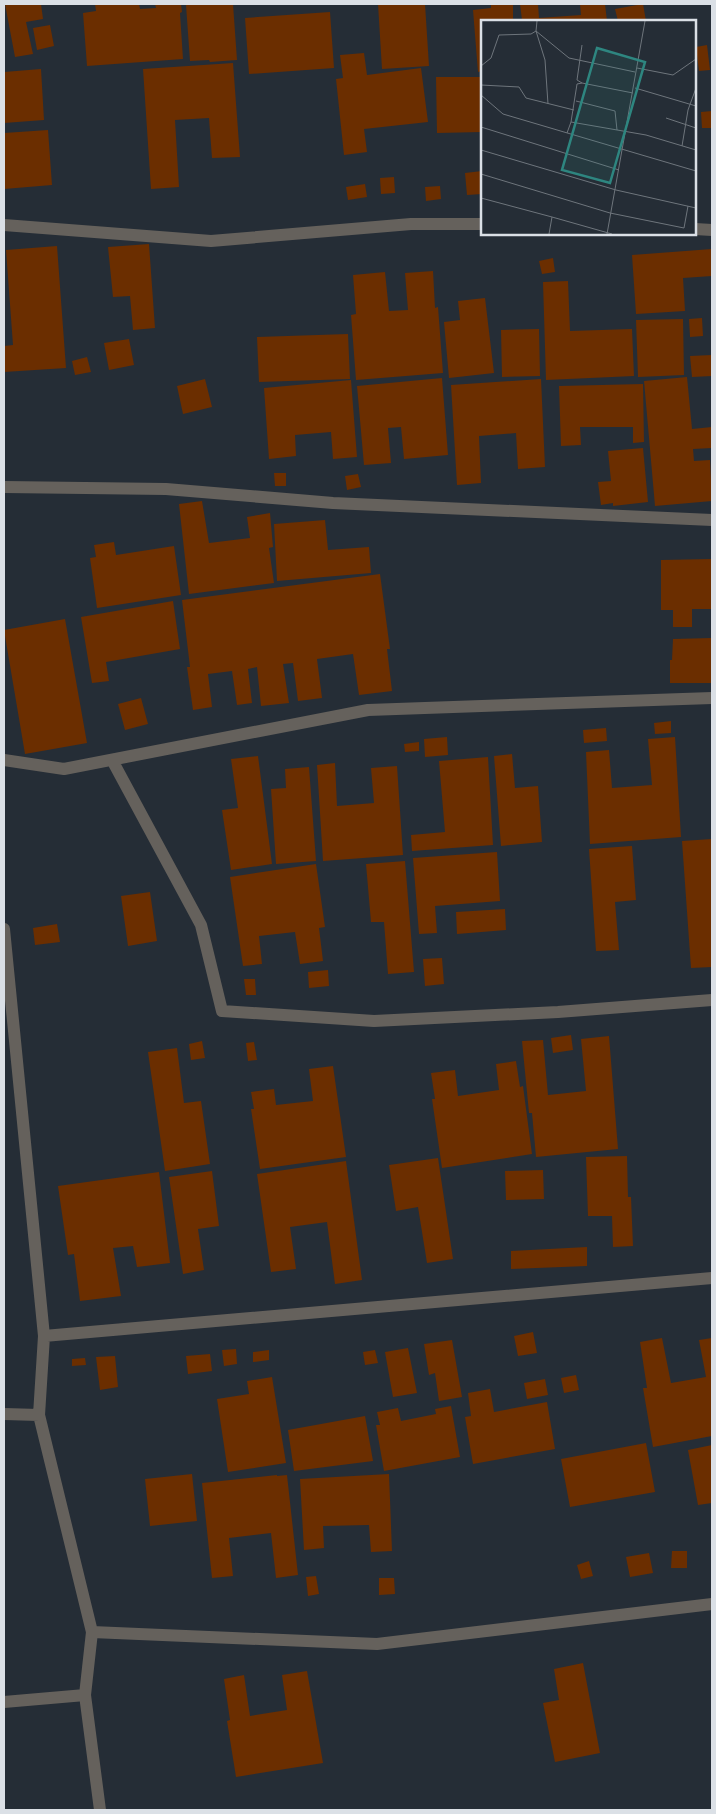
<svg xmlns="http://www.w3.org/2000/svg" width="716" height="1814" font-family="'Roboto Condensed',sans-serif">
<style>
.building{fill:#6b2e00}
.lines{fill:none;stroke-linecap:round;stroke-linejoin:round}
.minor{stroke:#65615c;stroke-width:12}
.inset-road{fill:none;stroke:#6e757c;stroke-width:1}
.view{fill:#2e8680;fill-opacity:0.15;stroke:#2e8680;stroke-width:2.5}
.inset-edge{fill:none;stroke:#dbe0e6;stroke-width:2.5}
</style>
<rect width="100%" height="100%" fill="#252d36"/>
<path class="building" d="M5,4h36l2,15 -17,3 7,32 -18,3z
M95,4h44l1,5 16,-1 -1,-4h26l1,8 -2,1 3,46 -96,7 -4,-53 13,-2z
M196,4h37l4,56 -27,2 -1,-2 -19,1 -4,-56z
M378,4h47l4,62 -47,3z
M491,4h22v17h-31v50l-4,1 -5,-62 18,-2z
M520,4h18l1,14 42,-3 -1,-11h25l2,17h-90l5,-1z
M643,4l3,17h-28l-3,-12z
M330,12l4,56 -85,6 -4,-56z
M50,25l4,21 -17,4 -4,-22z
M707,45l3,25 -11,1 -3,-24z
M364,53l3,22 54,-7 7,54 -64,7 3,23 -23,3 -8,-76 7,-1 -3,-23z
M233,63l7,94 -28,1 -3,-40 -34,2 4,67 -28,2 -8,-120z
M41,69l3,51 -40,3v-51z
M436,77h46v55l-45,1z
M712,111v17h-10l-1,-16z
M48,130l4,55 -48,4v-56z
M482,171v23l-15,1 -2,-22z
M394,177l1,16 -14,1 -1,-16z
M365,184l2,13 -19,3 -2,-13z
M440,186l1,13 -15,2 -1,-14z
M149,244l6,84 -22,2 -3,-34 -17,1 -5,-50z
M57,246l9,122 -62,4v-26l9,-1 -7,-95z
M712,249v27l-29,2 2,33 -49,3 -4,-59z
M553,258l2,14 -13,2 -3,-13z
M433,271l2,37 3,-1 5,66 -87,7 -5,-65 5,-1 -3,-39 32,-3 4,39 19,-1 -3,-37z
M568,281l2,50 62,-2 2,47 -88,4 -3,-98z
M485,298l9,75 -45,5 -5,-56 16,-2 -2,-19z
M702,318l1,18 -13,1 -1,-18z
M683,319l1,56 -46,2 -2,-57z
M539,329l1,47 -38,1 -1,-47z
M348,334l2,45 -91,3 -2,-45z
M129,339l5,26 -25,5 -5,-27z
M712,355v21l-20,1 -2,-21z
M87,357l4,15 -16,3 -3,-14z
M687,377l5,52 20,-2v21l-19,1 1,12 16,-1 2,41 -57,5 -11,-125z
M442,378l6,77 -44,4 -3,-32 -13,1 3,35 -27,2 -7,-79z
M205,379l7,28 -29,7 -6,-28z
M541,379l4,88 -27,2 -2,-36 -37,3 2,47 -24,2 -6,-100z
M351,380l6,77 -24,2 -2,-27 -36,3 1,21 -27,3 -5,-71z
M643,384l1,58 -11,1v-16h-53l1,18 -20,1 -2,-60z
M643,448l5,54 -35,4v-3l-12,2 -3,-23 13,-1 -3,-30z
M274,473h12v13h-11z
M358,474l3,13 -14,3 -2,-14z
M202,501l7,42 41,-5 -3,-21 23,-4 3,34 -4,1 5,35 -85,11 -10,-90z
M325,520l3,30 41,-3 2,26 -94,8 -3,-57z
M114,542l2,13 58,-9 7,49 -84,13 -7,-50 6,-1 -2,-12z
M712,559v50h-20v18h-19v-17h-12v-50z
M380,574l10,75h-3l5,42 -33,4 -6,-41 -36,5 5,39 -24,3 -5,-38 -10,1 6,39 -28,3 -4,-39 -9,2 4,34 -15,2 -5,-34 -24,3 4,33 -19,3 -6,-43h3l-8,-67z
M173,601l7,48 -74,13 3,19 -17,2 -11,-66z
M65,619l22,124 -62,11 -21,-124z
M712,638v45h-42v-23h2l1,-21z
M141,698l7,26 -23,6 -7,-26z
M671,721v12l-16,1 -1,-11z
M606,728l1,13 -23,2 -1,-13z
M447,737l1,18 -23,2 -1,-18z
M675,737l6,100 -91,7 -4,-92 23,-2 3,38 40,-3 -4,-46z
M419,742v9l-14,1 -1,-8z
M512,754l3,34 23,-2 4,56 -41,4 -7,-90z
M258,756l14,108 -41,6 -9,-60 16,-2 -7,-49z
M488,757l5,88 -81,6 -1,-16 34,-3 -6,-71z
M335,763l2,43 37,-3 -3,-35 26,-2 6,89 -80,6 -6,-96z
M309,767l7,94 -40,3 -5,-75 15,-1 -1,-19z
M712,839v128l-21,1 -9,-127z
M632,846l4,54 -21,2 4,48 -23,1 -7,-102z
M497,852l3,49 -65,5 2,27 -18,1 -6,-76z
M405,861l9,111 -26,2 -4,-52h-13l-5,-58z
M316,864l9,63 -6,1 4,33 -23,3 -5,-32 -36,4 3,28 -19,2 -13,-89z
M150,892l7,49 -29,5 -7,-50z
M505,909l1,21 -49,4 -1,-22z
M57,924l3,18 -25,3 -2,-17z
M442,958l2,26 -19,2 -2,-27z
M328,970l1,16 -20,2 -1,-16z
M244,979h11l1,16h-10z
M571,1035l2,15 -20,3 -2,-15z
M609,1036l9,113 -82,8 -4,-44h-3l-7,-72 21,-1 5,55 38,-4 -5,-52z
M202,1041l3,17 -14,2 -2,-16z
M254,1042l3,18 -9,1 -2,-18z
M177,1048l7,55 17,-2 9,63 -45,7 -17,-119z
M516,1061l4,26 3,-1 9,68 -90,14 -10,-69h3l-4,-26 24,-3 3,26 41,-6 -3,-26z
M333,1066l13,91 -86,12 -9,-60h3l-3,-17 23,-3 2,16 37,-4 -4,-32z
M627,1156l1,41h3l2,49 -20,1 -1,-31h-24l-2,-59z
M438,1158l15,101 -26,4 -9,-56 -22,4 -7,-46z
M346,1161l16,119 -27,4 -8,-62 -37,5 6,42 -25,3 -14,-98z
M543,1170l1,29 -38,1 -1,-29z
M212,1171l7,55 -21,3 6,41 -21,4 -14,-97z
M159,1172l11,91 -33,4 -4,-21 -20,2 8,48 -41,5 -6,-47 -6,1 -10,-69z
M587,1247v19l-76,3v-18z
M533,1332l4,21 -19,3 -4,-20z
M662,1338l9,45 35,-6 -7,-37 13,-2v98l-59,11 -10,-59h4l-7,-46z
M452,1340l10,57 -23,4 -4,-28 -6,2 -5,-31z
M408,1348l9,45 -24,4 -8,-45z
M236,1349l1,15 -13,2 -2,-16z
M269,1350v10l-16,2v-10z
M375,1350l3,13 -13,2 -2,-13z
M210,1354l2,17 -24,3 -2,-18z
M115,1356l3,31 -18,3 -4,-33z
M85,1358l1,7 -14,1v-7z
M576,1375l3,15 -15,3 -3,-15z
M272,1377l14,86 -58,9 -11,-73 32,-5 -2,-13z
M545,1379l3,16 -21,4 -3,-16z
M490,1389l4,23 53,-10 8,47 -82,15 -8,-47 6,-1 -3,-23z
M451,1406l9,51 -76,14 -8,-46h4l-3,-13 21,-4 3,13 35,-7 -1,-5z
M365,1416l8,45 -79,10 -6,-41z
M646,1443l9,49 -85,15 -9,-48z
M712,1445v58l-14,2 -10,-55z
M192,1474l5,47 -47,5 -5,-47z
M389,1474l3,77 -21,1 -2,-27 -46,1 1,22 -20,2 -4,-71z
M277,1475v1l10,-1 11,100 -22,3 -5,-45 -42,5 4,38 -21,2 -10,-95z
M672,1551h15v17h-16z
M649,1553l4,20 -23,4 -4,-20z
M589,1561l4,15 -12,3 -4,-14z
M316,1576l3,18 -11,2 -2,-19z
M379,1578h15l1,16 -16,1z
M583,1663l17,90 -45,9 -12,-59 16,-3 -5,-31z
M307,1671l16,92 -87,14 -9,-56 3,-1 -6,-41 20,-4 6,41 37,-6 -5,-35z"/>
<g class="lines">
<path class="minor" d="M4,225l207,16 200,-17h71
M695,229l17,1
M4,487l162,2 167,14 379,17
M4,760l60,9 304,-59 344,-12
M112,760l89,165 21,86 152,10 184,-9 154,-12
M4,929l40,407 -5,79 53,217 -7,63 15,115
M44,1336l668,-58
M4,1414l35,1
M92,1632l285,12 335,-40
M4,1702l81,-7"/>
</g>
<g transform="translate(481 20)">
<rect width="215" height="215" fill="#252d36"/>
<path class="inset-road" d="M0,46l10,-8 8,-23 32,-1 5,-3 1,-10M156,48l36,7 23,-16M101,63l51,10M0,65l38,2 7,11 48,12M154,68l61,18M0,75l22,19 193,57M95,81l39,10 2,19M67,84l-3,-44 -9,-29 33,27 66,14M185,98l30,10M90,102l6,-38 5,-1 -5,-3 5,-35M0,107l138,43M86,113l4,-11 75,13 50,15M201,126l6,-36 8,-22M0,130l135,40 80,18M0,154l129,39 74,15 4,-22M0,178l71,19 -3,17M71,197l60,17M126,214l38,-213"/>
<path class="view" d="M116,28l48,14 -35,121 -48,-13z"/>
<rect width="215" height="215" class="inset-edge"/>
</g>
<rect width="716" height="1814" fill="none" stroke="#dbe0e6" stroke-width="10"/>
</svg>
